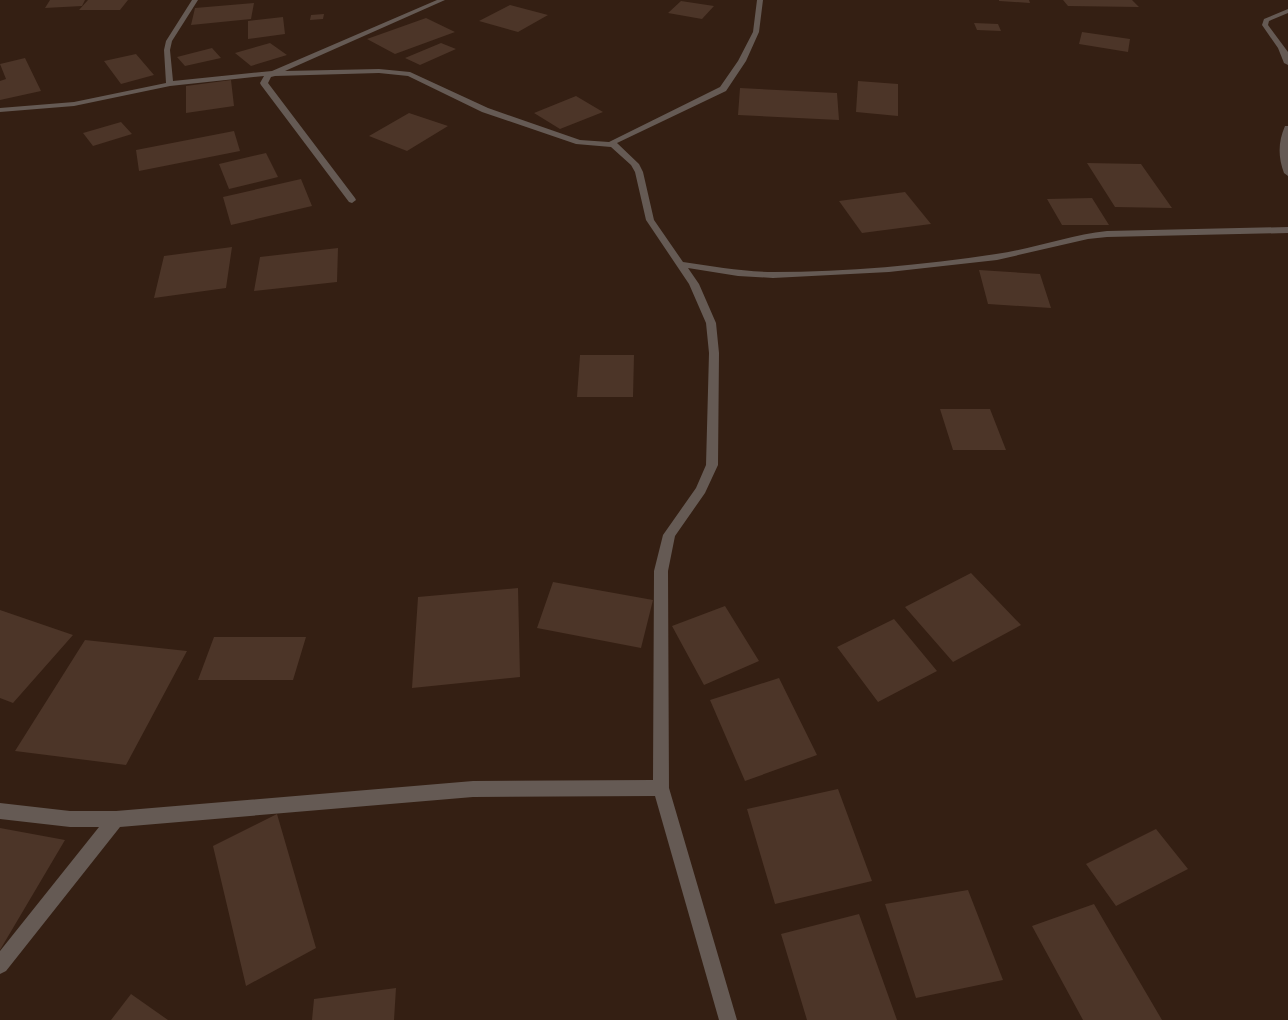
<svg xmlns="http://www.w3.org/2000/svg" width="1288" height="1020" font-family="Inter,sans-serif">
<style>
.building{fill:#4c3528}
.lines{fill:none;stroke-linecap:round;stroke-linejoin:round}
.minor{fill:#655a54;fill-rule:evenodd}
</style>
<rect width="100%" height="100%" fill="#341f13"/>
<path class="building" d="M50,0h35l-3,6 -37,2z
M88,0h40l-8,10h-41z
M999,0h30l1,3 -31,-2z
M1063,0h69l7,7 -71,-1z
M681,1l33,5 -12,13 -34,-6z
M254,3l-3,16 -60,6 4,-17z
M510,5l38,10 -30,17 -39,-11z
M324,14l-1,5 -13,1 1,-5z
M283,17l2,17 -37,5v-18z
M426,18l29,14 -60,22 -28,-15z
M974,23l24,1 3,7 -24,-1z
M1082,32l48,7 -2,13 -49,-8z
M270,43l17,12 -36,11 -16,-13z
M441,43l15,6 -36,16 -15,-7z
M212,48l9,10 -36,8 -8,-9z
M136,54l18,21 -33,9 -17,-23z
M25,58l16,33 -41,9v-19l6,-2 -6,-15z
M231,80l3,26 -48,7v-27z
M858,81l40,3v32l-42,-4z
M740,88l97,5 2,27 -101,-5z
M576,96l27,16 -43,17 -26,-16z
M409,113l39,13 -41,25 -38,-15z
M121,122l11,12 -39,12 -10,-13z
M234,131l6,20 -101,20 -3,-21z
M266,153l12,24 -49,12 -10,-25z
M1087,163l54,1 31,44 -57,-1z
M301,179l11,27 -81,19 -8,-28z
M905,192l26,32 -69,9 -23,-32z
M1092,198l17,27h-47l-15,-26z
M232,247l-6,41 -72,10 10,-42z
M338,248l-1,34 -83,9 6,-34z
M979,270l61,4 11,34 -63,-4z
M580,355h54l-1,42h-56z
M940,409h50l16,41h-53z
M971,573l50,52 -68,37 -48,-55z
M553,582l100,18 -12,48 -104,-20z
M518,588l2,89 -108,11 6,-91z
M725,606l34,55 -55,24 -32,-59z
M0,610l73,25 -60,68 -13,-5z
M894,619l43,52 -59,31 -41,-55z
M214,637h92l-13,43h-95z
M85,640l102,11 -61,114 -111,-14z
M779,678l38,77 -72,26 -35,-81z
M838,789l34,92 -97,23 -28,-95z
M277,814l39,134 -70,38 -33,-140z
M0,828l65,12 -65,110z
M1156,829l32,40 -72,37 -30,-42z
M968,890l35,90 -87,18 -31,-94z
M1094,904l68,116h-79l-51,-94z
M859,914l38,106h-90l-26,-86z
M396,988l-2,32h-82l2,-21z
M131,994l37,26h-57z"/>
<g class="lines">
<path class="minor" d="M192,0h6l-26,41 -2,9 3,31 99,-10 165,-71h8l-160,71 94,-2 31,3 78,36 92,32 29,2 111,-55 18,-26 15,-29 4,-32h6l-4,32 -13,29 -20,30 -109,52 22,21 4,8 11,48 29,42c30,4 60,10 90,10 74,0 150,-7 223,-18 37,-5 73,-19 111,-23l181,-4v6l-181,4 -19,2 -91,21 -108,12 -116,6 -35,-2 -50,-8 11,16 17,39 3,30 -1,112 -13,28 -30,43 -7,35 1,217 68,232h-18l-64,-224 -182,1 -353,30 -114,144 -6,3v-23l99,-124h-29l-70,-8v-16l70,8h46l357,-30 180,-1 1,-209 9,-36 33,-47 10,-23 3,-112 -3,-30 -17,-39 -43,-64 -11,-48 -4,-7 -20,-18 -35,-3 -94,-32 -74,-36 -29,-3 -104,3 -4,1 -3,6 87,115 1,2 -4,3 -3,-1 -88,-117 -1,-2 4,-7 -94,10 -96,20 -74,6v-4l74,-6 92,-19 -2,-33 2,-9z
M1288,9v4l-19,8 -1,4 20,27v13l-4,-2 -6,-15 -16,-23 2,-6z
M1285,126h3v50l-4,-3c-6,-16 -6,-31 1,-47z"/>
</g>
</svg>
